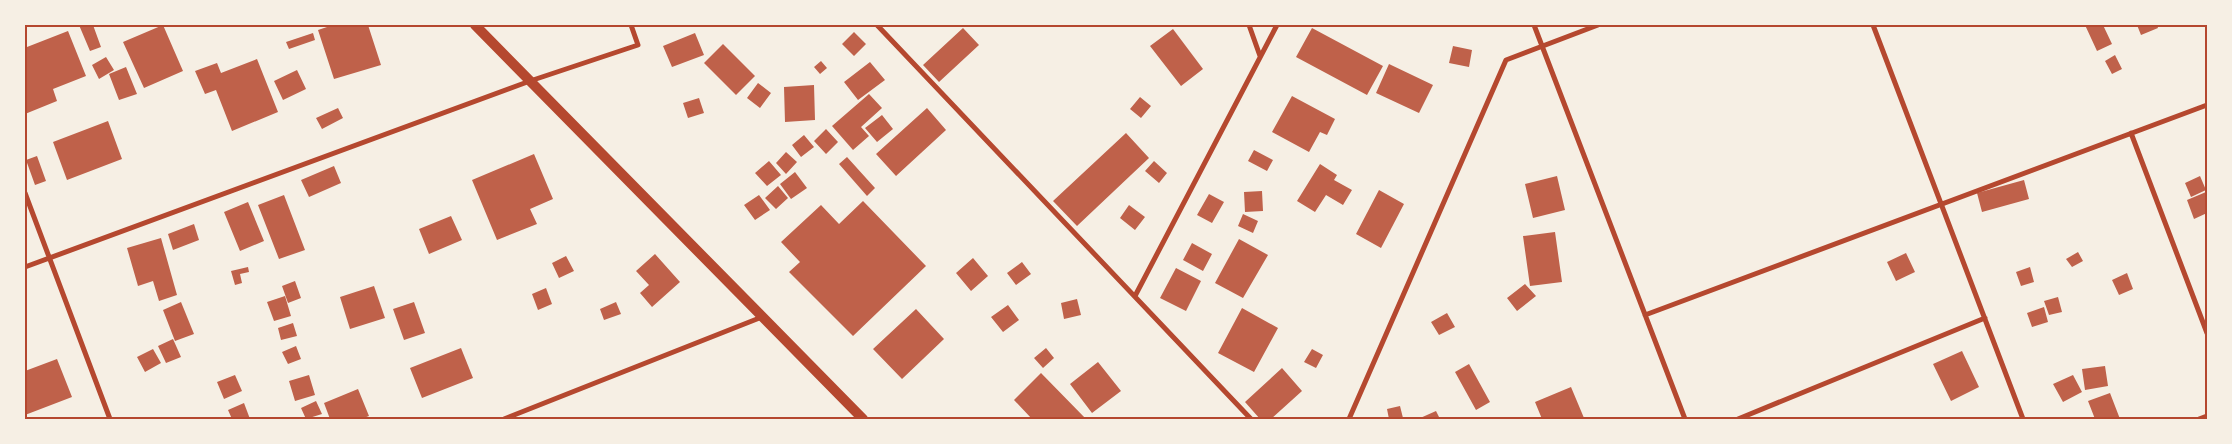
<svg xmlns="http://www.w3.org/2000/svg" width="2232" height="444" font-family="Montserrat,sans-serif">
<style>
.building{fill:#bf614a}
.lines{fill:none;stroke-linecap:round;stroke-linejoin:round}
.minor{stroke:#b5482f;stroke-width:5}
.secondary{stroke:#b5482f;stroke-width:10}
.neatline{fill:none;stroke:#b5482f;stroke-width:2}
</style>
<rect width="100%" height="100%" fill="#f6efe4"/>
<path class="building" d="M79,25h14l8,22 -11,4z
M163,25l20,46 -39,17 -21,-46z
M333,25h35l13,40 -47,14 -16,-49z
M2085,25h18l9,19 -15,7z
M2137,25h20l1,3 -17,7z
M963,28l16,17 -40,37 -16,-17z
M1312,28l71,38 -16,29 -71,-38z
M1173,29l30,40 -22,17 -31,-40z
M68,31l18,45 -33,13 4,12 -32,13v-71l2,4z
M854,32l12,12 -12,12 -12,-12z
M313,33l2,7 -26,9 -3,-7z
M695,33l9,22 -32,12 -9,-21z
M723,44l32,32 -19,19 -32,-32z
M1453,46l19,4 -3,17 -20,-4z
M2115,55l7,14 -10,5 -7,-13z
M106,57l8,13 -15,9 -7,-14z
M257,59l21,53 -46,19 -16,-41 -11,4 -10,-23 22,-8 4,10z
M821,61l6,7 -7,6 -6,-7z
M870,62l15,18 -27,20 -14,-18z
M1389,64l44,21 -14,28 -43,-20z
M126,67l11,27 -18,6 -10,-26z
M297,70l9,19 -23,11 -9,-19z
M758,83l13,10 -11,15 -13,-10z
M814,85l1,35 -30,2 -1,-35z
M869,94l13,14 -21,19 8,9 -16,14 -21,-24z
M1292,96l43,23 -8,16 -7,-3 -11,20 -37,-20z
M1140,97l11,9 -10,12 -11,-9z
M699,98l5,15 -16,5 -5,-15z
M338,108l5,10 -21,11 -6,-11z
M927,108l19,22 -50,46 -20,-22z
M882,115l11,14 -16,13 -12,-14z
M108,121l14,38 -55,21 -14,-38z
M826,129l12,13 -12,12 -12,-13z
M1126,133l23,25 -72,68 -24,-25z
M804,135l10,12 -13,10 -9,-12z
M1254,150l19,10 -6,11 -19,-10z
M786,152l11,10 -11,12 -10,-11z
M534,154l19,45 -23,10 7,15 -40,16 -25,-60z
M37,156l9,25 -11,4 -9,-25z
M847,157l28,31 -8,8 -28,-32z
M769,161l12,14 -14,11 -12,-13z
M1154,161l13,12 -8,10 -14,-12z
M1320,164l17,11 -3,5 18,10 -9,15 -17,-10 -11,17 -18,-11z
M334,166l7,17 -32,14 -8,-17z
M795,172l12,16 -16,11 -11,-15z
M1557,176l8,34 -32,8 -8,-34z
M2200,176l6,14 -15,7 -6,-14z
M2024,180l5,19 -47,13 -5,-19z
M778,186l10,12 -12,11 -11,-11z
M1379,190l25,14 -23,44 -25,-14z
M1262,191l1,20 -18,1 -1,-20z
M2206,192l1,21 -13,6 -7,-19z
M1209,194l15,8 -12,21 -15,-8z
M284,195l21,55 -26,9 -21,-54z
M759,195l11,15 -15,10 -11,-15z
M863,201l63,65 -73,70 -64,-64 11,-10 -19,-20 40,-37 18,19z
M248,202l16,39 -24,10 -16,-39z
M1129,205l16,12 -10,13 -15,-12z
M1243,214l15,7 -5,12 -15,-7z
M451,216l11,24 -33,14 -10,-25z
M194,224l5,16 -26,10 -5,-16z
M1555,232l7,50 -32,4 -7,-50z
M161,238l16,57 -18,6 -6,-20 -15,5 -11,-38z
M1239,239l29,16 -25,43 -28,-15z
M1192,243l20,11 -9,17 -20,-11z
M2078,252l5,9 -11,6 -6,-8z
M1906,253l9,19 -19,9 -9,-19z
M655,254l25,28 -28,25 -12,-14 9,-8 -13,-14z
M566,256l8,15 -15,7 -7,-15z
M973,258l15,18 -17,15 -15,-18z
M1022,262l9,12 -15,11 -9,-12z
M248,267l1,5 -9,2 2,9 -7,2 -4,-14z
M2030,267l4,15 -13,4 -5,-14z
M1176,268l25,13 -15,30 -26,-13z
M2127,273l6,16 -14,6 -7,-15z
M295,281l6,17 -13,5 -6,-17z
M1525,284l11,12 -19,15 -10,-13z
M374,286l11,32 -35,11 -10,-32z
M546,288l6,16 -14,6 -6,-16z
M285,296l6,20 -17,5 -7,-19z
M2058,297l4,15 -13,3 -5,-14z
M1077,299l4,16 -17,4 -3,-16z
M181,302l13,32 -19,7 -12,-31z
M414,302l11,31 -21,7 -11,-31z
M616,302l5,12 -17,6 -4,-11z
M1008,305l11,15 -16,12 -12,-15z
M2044,307l4,15 -16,5 -5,-14z
M1242,308l36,20 -24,44 -36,-19z
M916,309l28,30 -42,40 -29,-30z
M1447,313l8,14 -16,8 -8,-13z
M293,323l4,13 -16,4 -3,-12z
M173,339l8,18 -15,6 -8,-17z
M296,346l5,13 -13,5 -6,-12z
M461,348l12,30 -51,20 -12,-30z
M1046,348l8,10 -11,10 -9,-10z
M153,349l8,14 -16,9 -8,-15z
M1312,349l11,6 -7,13 -12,-6z
M1962,351l17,36 -28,14 -18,-37z
M57,359l15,38 -47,18v-44z
M1098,362l23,29 -29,22 -22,-29z
M1469,364l21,38 -14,8 -21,-38z
M2105,366l3,20 -23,4 -3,-21z
M1282,368l20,23 -31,28h-11l-15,-17z
M1041,373l45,46h-54l-18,-19z
M235,375l7,16 -18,8 -7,-17z
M309,375l6,20 -20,6 -6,-20z
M2073,375l9,17 -19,10 -10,-18z
M1571,387l13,31 -42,1 -7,-17z
M358,389l11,27 -8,3h-31l-6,-16z
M2110,393l10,26h-25l-7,-18z
M316,401l6,13 -16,5 -5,-11z
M244,403l6,16h-18l-4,-9z
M1400,406l3,12 -14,1 -2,-10z
M1436,411l4,8h-22z"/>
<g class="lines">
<path class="minor" d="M877,25l374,394
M1249,25l11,31
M1534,25l151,394
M1873,25l150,394
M2131,133l76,200
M25,193l85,226
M25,267l505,-186 108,-36 -7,-20
M1135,296l142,-271
M1645,315l562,-210
M504,419l258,-102
M1349,419l157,-359 92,-35
M1738,419l247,-101
M2199,419l8,-3"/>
<path class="secondary" d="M475,25l388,394"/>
</g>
<rect width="2232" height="444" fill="none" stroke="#f6efe4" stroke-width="52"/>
<rect x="26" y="26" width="2180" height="392" class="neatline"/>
</svg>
